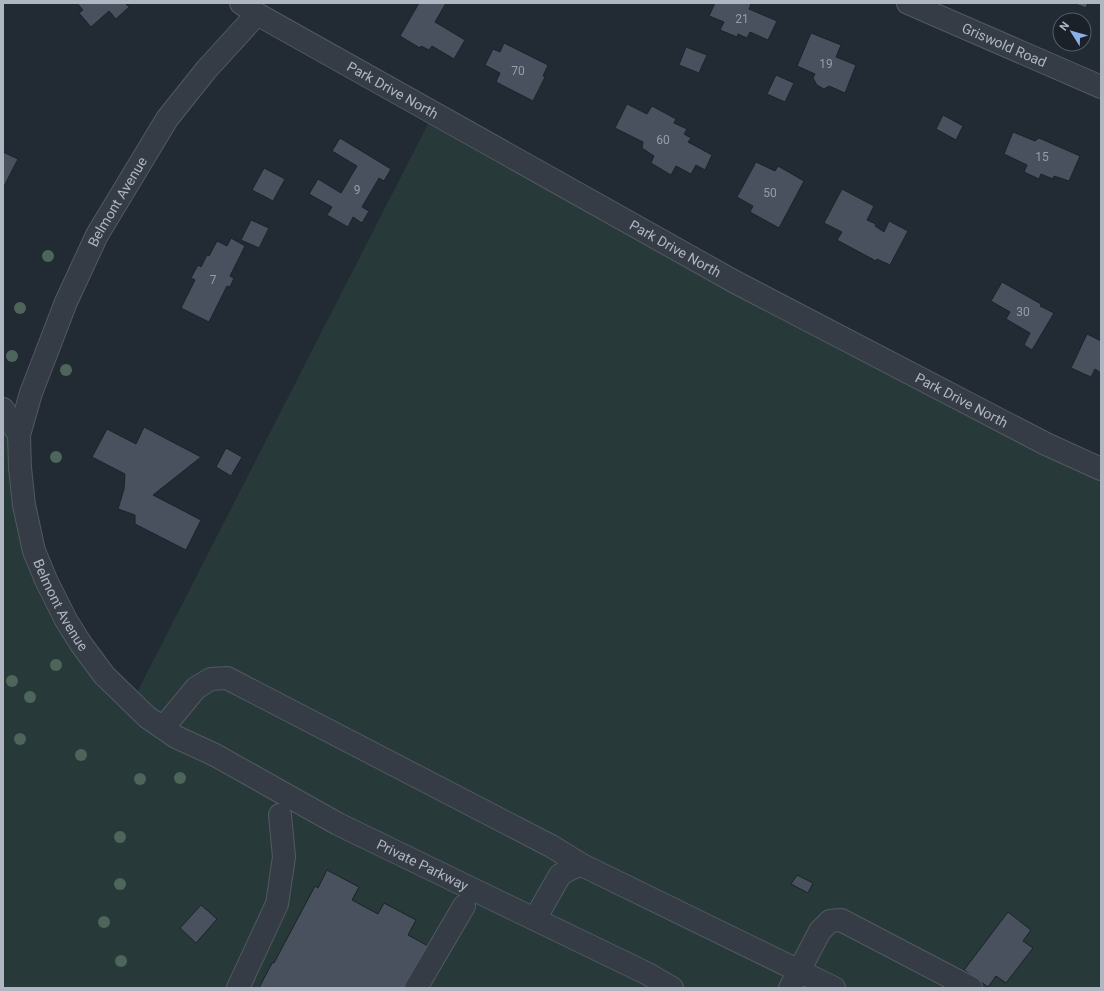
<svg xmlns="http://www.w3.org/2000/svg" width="1104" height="991" font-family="Roboto,sans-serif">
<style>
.green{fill:#283939}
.building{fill:#48515d;stroke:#1c232b}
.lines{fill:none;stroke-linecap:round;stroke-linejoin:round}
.minor-casing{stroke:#525962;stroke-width:24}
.minor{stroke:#353c45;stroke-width:22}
.tree{fill:#4d655a}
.labels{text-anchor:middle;stroke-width:3;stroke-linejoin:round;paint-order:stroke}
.number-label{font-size:12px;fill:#959da8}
.street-label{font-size:14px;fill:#afb6c1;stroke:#1b2129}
</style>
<rect width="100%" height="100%" fill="#222a34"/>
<path class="green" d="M431,118l670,352v518h-1098v-561l6,10 15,99 104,174z"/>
<path class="building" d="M77,3h48l4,4 -13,12 -7,-8 -18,16 -12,-14 4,-3z
M419,3h27l-11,19 30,18 -11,19 -22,-13 -3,4 -8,-4 -1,2 -20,-12z
M715,3h33l3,1 -2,5 28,12 -9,19 -18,-8 -3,6 -9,-4 -1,3 -17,-7 4,-8 -15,-6z
M1073,3h15l-2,5z
M811,33l30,12 -5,12 20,8 -11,28 -16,-7 -5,3 -7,-4 -4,-7 2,-4 -18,-8z
M504,43l44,22 -5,11 2,1 -12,24 -37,-19 4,-9 -15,-8 8,-16 7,3z
M686,47l21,8 -8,18 -20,-8z
M776,75l18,8 -9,19 -18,-8z
M627,104l20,10 5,-8 24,13 -2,4 13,6 -3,5 7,4 -3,4 24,13 -7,15 -9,-5 -5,9 -15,-8 -5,9 -20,-12 3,-7 -12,-8 1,-6 -28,-14z
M943,115l20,11 -7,14 -20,-11z
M1013,132l22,9 4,-3 41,18 -11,25 -15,-5 -1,3 -12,-5 -2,5 -15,-7 3,-7 -23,-11z
M340,138l51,31 -7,12 -5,-3 -17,29 7,4 -7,12 -9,-6 -5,10 -21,-12 5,-8 -23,-13 9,-15 23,14 16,-27 -25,-15z
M3,152l15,7 -15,29z
M756,162l19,9 3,-5 26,15 -25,47 -29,-16 3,-6 -16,-9z
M264,168l21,11 -12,22 -21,-11z
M842,189l32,17 -7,14 9,4 -1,2 9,6 5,-11 19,10 -18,34 -13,-6 -1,2 -39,-21 5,-8 -18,-9z
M251,220l18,8 -10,20 -18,-8z
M231,238l14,8 -15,30 4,2 -4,9 -3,-1 -18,36 -28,-14 14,-28 -4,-2 7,-13 3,2 6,-12 2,1 8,-15 10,5z
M1002,282l39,22 -1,2 14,7 -22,37 -8,-5 6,-12 -24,-14 4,-7 -19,-11z
M1087,334l14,7v32l-6,-4 -4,8 -20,-9z
M144,427l57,30 -48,38 48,25 -15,30 -51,-26v-9l-17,-6 6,-20 1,-15 -33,-17 15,-28 29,15z
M226,448l16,9 -11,19 -15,-9z
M327,870l32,17 -7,13 26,14 6,-11 32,17 -8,15 22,12 -21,41h-150l13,-25h2l41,-77 3,2z
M797,875l16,8 -5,10 -17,-9z
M201,905l16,14 -21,24 -16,-15z
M1008,912l23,18 -8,11 10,7 -27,35 -10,-7 -8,11 -24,-17z"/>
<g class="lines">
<defs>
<g id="minor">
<path id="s1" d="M241,3l16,11 478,268 311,162 55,25"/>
<path id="s2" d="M908,3l193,84"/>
<path id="s3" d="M3,409l16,26 1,33 4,37 10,46 12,29 20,40 15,24 23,31 43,42 29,20 39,18 123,69 310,150 24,14"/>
<path id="s4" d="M19,435l12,-42 35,-91 31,-67 70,-116 39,-49 51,-56"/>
<path d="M163,728l33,-40 15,-9 16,-1 324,168 31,19"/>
<path d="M535,919l25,-44 12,-7 10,-3 252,123"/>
<path d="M238,988l39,-84 7,-47 -4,-42"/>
<path d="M416,988l48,-82"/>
<path d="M790,988l30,-57 10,-10 11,-1 130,68"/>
</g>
</defs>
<use href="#minor" class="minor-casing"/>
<use href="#minor" class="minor"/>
</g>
<g class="tree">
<circle cx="48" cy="256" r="6"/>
<circle cx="20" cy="308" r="6"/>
<circle cx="12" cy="356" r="6"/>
<circle cx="66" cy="370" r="6"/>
<circle cx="56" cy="457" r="6"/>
<circle cx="56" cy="665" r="6"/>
<circle cx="12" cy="681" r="6"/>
<circle cx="30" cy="697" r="6"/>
<circle cx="20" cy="739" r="6"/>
<circle cx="81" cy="755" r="6"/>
<circle cx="180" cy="778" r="6"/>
<circle cx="140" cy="779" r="6"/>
<circle cx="120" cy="837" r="6"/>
<circle cx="120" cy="884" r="6"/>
<circle cx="104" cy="922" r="6"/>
<circle cx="121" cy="961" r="6"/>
</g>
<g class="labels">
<g class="number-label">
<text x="742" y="23">21</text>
<text x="826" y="68">19</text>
<text x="518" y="75">70</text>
<text x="663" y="144">60</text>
<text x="1042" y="161">15</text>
<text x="357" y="194">9</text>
<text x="770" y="197">50</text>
<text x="213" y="284">7</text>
<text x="1023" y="316">30</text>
</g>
<g class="street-label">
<text dy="5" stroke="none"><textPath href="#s2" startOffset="105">Griswold Road</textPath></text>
<text dy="5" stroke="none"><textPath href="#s1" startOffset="175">Park Drive North</textPath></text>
<text dy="5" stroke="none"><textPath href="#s4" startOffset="254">Belmont Avenue</textPath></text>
<text dy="5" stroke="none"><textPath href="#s1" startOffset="499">Park Drive North</textPath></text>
<text dy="5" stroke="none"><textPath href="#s1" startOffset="823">Park Drive North</textPath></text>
<text dy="5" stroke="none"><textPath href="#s3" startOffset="208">Belmont Avenue</textPath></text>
<text dy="5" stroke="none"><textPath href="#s3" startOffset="664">Private Parkway</textPath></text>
</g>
</g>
<rect width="1104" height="991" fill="none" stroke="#afb6c1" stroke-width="8"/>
<g transform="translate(1072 32) rotate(307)"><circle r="19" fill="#1b2129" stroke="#565d66"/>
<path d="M0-3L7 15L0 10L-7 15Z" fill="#8bb1eb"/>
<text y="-6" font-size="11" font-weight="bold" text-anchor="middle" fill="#afb6c1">N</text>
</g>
</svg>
